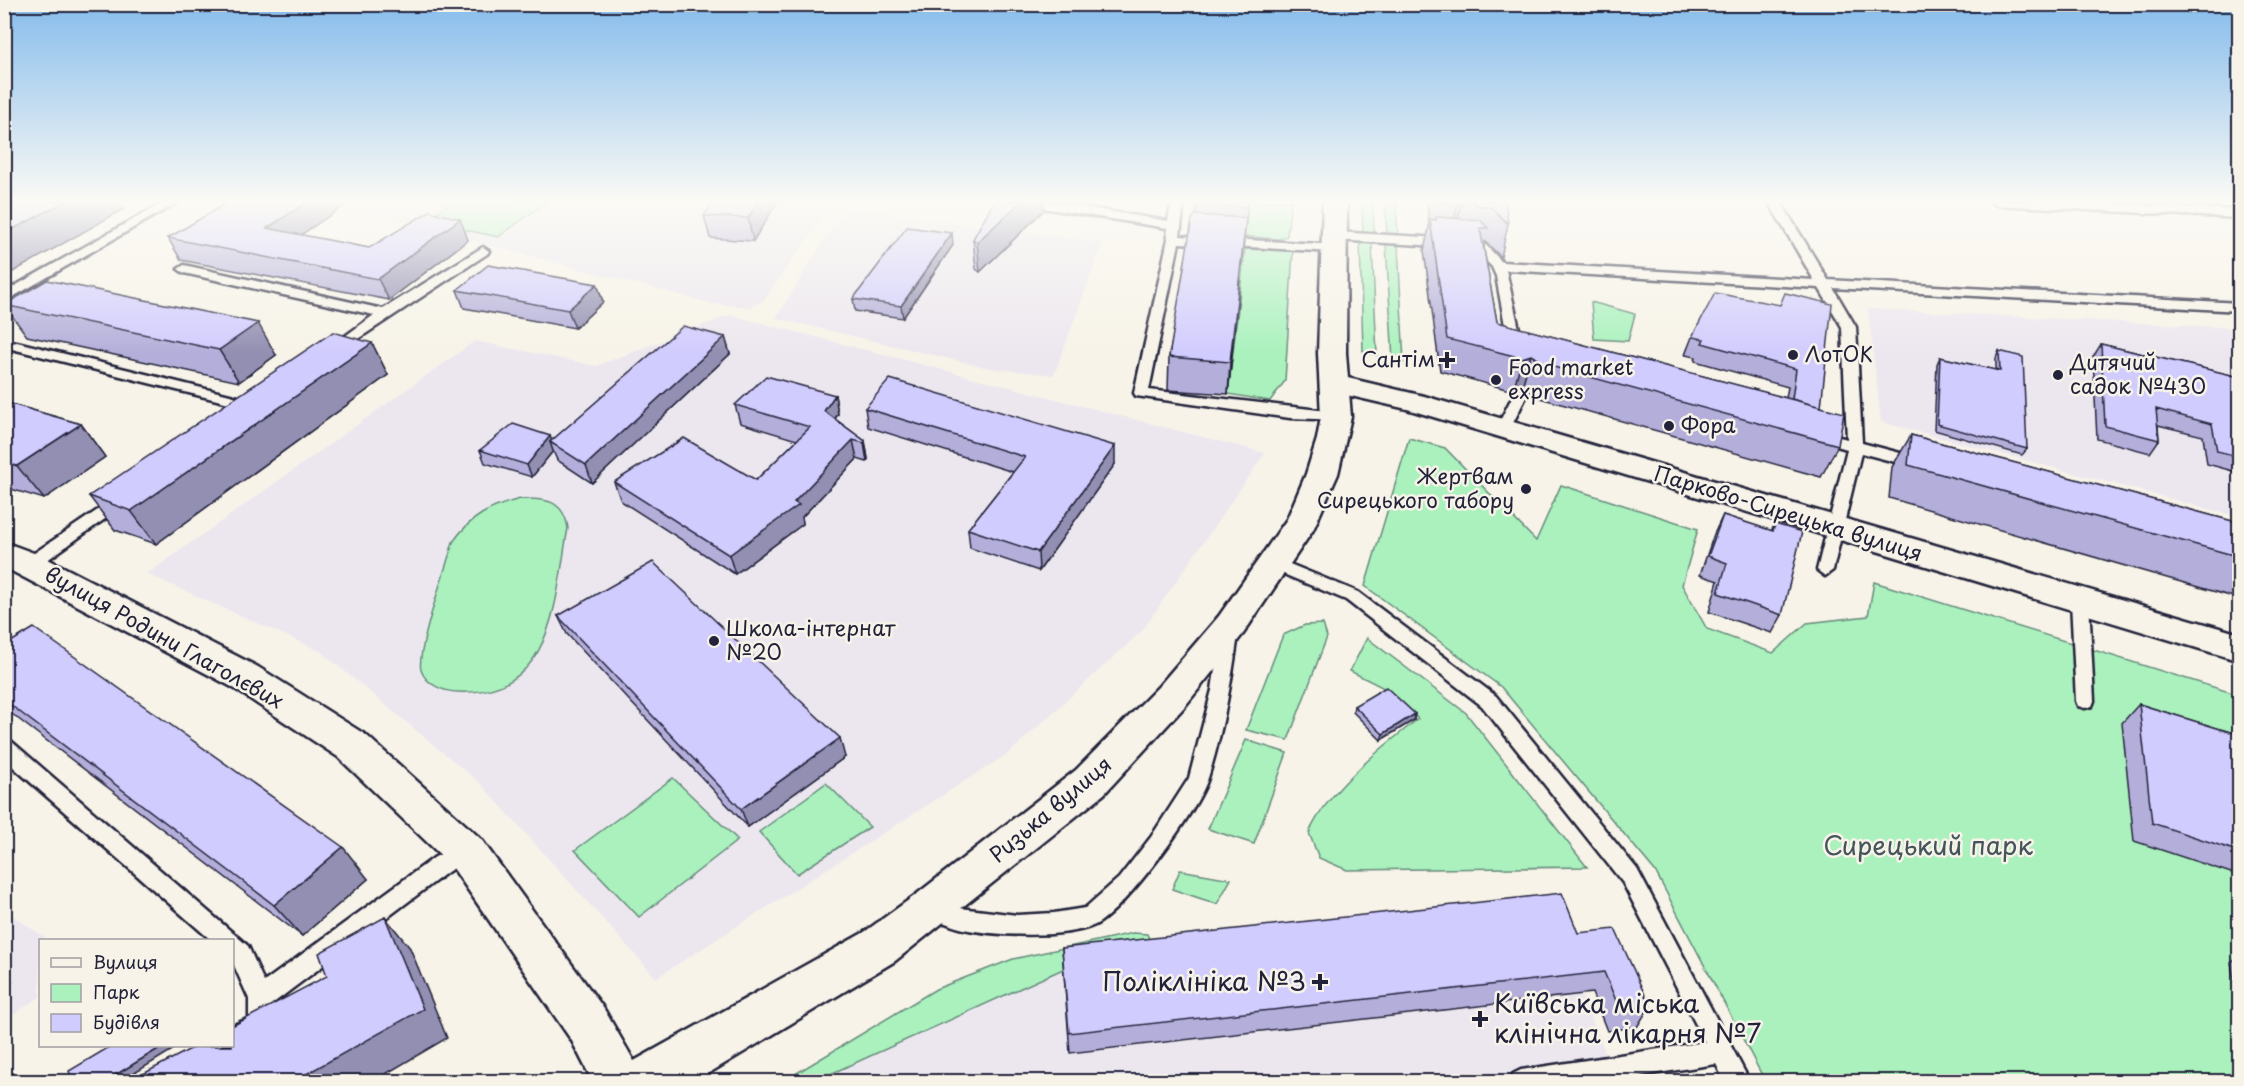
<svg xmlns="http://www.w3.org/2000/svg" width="2244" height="1086" font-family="'Playpen Sans',sans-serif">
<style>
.built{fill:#ece7ef}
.green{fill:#aaf1bd;stroke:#668a7c;stroke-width:1.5}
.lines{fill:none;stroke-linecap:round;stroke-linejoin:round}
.lane-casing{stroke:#22223b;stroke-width:5}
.street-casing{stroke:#22223b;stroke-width:5}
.secondary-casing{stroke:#22223b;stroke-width:5}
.lane{fill:#f7f3e8;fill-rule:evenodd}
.street{fill:#f7f3e8;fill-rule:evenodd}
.secondary{fill:#f7f3e8;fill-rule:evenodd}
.wall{fill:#b4afda;stroke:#22223b;stroke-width:1.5}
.shaded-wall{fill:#928fb2;stroke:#22223b;stroke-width:1.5}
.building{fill:#d1ccfe;stroke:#22223b;stroke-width:1.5}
.poi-dot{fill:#22223b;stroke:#f7f3e8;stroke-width:2}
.labels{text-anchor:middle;stroke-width:5;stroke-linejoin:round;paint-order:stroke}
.poi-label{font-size:21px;fill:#22223b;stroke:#f7f3e8;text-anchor:start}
.street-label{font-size:21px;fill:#22223b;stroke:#f7f3e8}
.near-park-label{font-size:26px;fill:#44565c;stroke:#f7f3e8}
.near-poi-label{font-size:26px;fill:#22223b;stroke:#f7f3e8;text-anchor:end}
</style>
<rect width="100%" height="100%" fill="#f7f3e8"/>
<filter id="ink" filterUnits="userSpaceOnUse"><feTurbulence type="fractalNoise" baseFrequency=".0167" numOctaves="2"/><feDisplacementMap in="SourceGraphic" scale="12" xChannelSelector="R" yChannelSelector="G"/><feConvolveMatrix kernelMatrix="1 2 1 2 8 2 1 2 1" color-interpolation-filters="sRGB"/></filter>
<g filter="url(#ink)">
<path class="built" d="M364,201h470l-70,99 -15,7 -35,-3 -276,-72 -73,-23z
M845,207l258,36 -49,132 -65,-7 -213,-50z
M1868,309l371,19v189l-358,-95z
M730,315l535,138 -123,178 -133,122 -353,225 -175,-194 -161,-133 -173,-77 328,-233 121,25z
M4,910l45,30h-9v57l-35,23z
M1063,969l7,84 512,-58 35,86 -802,1z"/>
<path class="green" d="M454,201h94l-50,36 -74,-16z
M1248,201h43l-4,35 -9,3 -83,-7 2,-8 49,3z
M1362,201h11l1,35 -11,-1z
M1385,201h11l2,37 -11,-1z
M1360,241l12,1 5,114 -14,-5z
M1386,244l12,1 6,118 -11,-2z
M1245,249l48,2 -8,130 -15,20 -42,-7z
M1591,302l44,12 -7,27 -34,-2z
M1409,438l36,10 91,93 25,-56 137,44 -16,56 25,44 66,24 34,-30 61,-7 6,-34 365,113v386h-474l-110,-210 -154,-184 -136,-101z
M520,499c26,0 43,0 48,29 -13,70 -13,169 -110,164 -13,0 -32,-7 -37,-22 -5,-18 26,-105 32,-128 18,-26 37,-35 67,-43z
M1323,624l4,13 -39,103 -42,-10 37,-95 22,-10z
M1367,638l99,75 121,154 -240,3 -28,-12 -10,-25c18,-42 73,-86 109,-114l-28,-28 -40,-20z
M1246,740l41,13 -33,91 -46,-15z
M673,778l65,62 -99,77 -64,-67z
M826,783l44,44 -73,47 -38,-42z
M1180,870l51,9 -14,25 -45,-15z
M1133,933l14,1 11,25 -95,10 -248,112 -33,1 154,-93 77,-30z"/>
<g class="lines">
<defs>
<path id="lane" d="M166,201h14l-176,101v-10z
M1018,201h28l122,20 4,-20h12l-4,35 158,9v6l-4,1 -155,-9 -30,147 187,22 7,5 -2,3 -51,-2 -154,-22 -2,-3 34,-154 -1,-11 -143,-23z
M1768,201h12l48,79 412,23v8l-407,-23 23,39 6,116 61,16 3,4 -8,5 -57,-15 -28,117 -8,6 -8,-6 30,-121 -34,-10 -3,-3 8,-5 29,8 -5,-112 -23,-39 -313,-18 17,77 -7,4 -7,-4 -13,-71 -4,-9 -18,-19 -140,-8 -6,-4 6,-4 144,8 4,1 20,21 312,18z
M1990,201h71l179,9v8l-244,-13z
M483,247l6,4 -2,3 -152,100 -5,-1v-6l44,-32 -190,-42 -6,-4 6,-4 199,44z
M17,342l241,60 2,3 -7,4 -241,-60v-6z
M1521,389l7,4 -18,36 -2,3h-10l-2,-3 18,-36z
M120,495l6,1 2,4 -2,4 -90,64h-12l-2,-4 2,-4z
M1275,558l83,34 138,104 141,173 113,213h-25l-9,-18 -115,18h-92l4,-8 8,-4 184,-28 -82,-159 -141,-177 -136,-106 -77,-32 -2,-4z
M2080,595l6,2 3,4 5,100 -2,5 -7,2 -7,-2 -2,-5 -5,-100 3,-4z
M1229,628l6,2 3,5c-7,48 -15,96 -30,143 -9,31 -84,133 -113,147 -30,14 -104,11 -135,3 -12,-3 -23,-9 -35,-13l-3,-7 3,-7 8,-3 27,10 57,7 37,-2 31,-5 34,-30 32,-41 38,-59 23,-88 8,-55 3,-5z
M4,739l7,2 237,205 16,36 171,-125 31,-14 7,3 3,6 -3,6 -24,13 -177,133 1,20 -4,8 -37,18 -9,-4h9v-20l17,-8v-19l-17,-38v-21h-21l-207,-181z"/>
<path id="street" d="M1335,375l89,21 816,238v27l-833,-252 -82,-19 -4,-6 4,-6z"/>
<path id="secondary" d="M1323,201h24l-1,152 5,64 -13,57 -25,56 -70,104 -58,72 -81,88 -209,167 -201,121h-101l-21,-41 -121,-176 -113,-108 -106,-70 -228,-120v-25l38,14 216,111 108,68 115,104 123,170 30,52 229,-128 54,-39 159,-124 83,-84 60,-70 68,-97 19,-45 11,-35 4,-22 -3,-64z"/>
</defs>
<use href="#lane" class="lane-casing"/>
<use href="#street" class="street-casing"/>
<use href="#secondary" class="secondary-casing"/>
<use href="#lane" class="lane"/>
<use href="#street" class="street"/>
<use href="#secondary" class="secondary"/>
</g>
<path class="wall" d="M778,201l-25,40 -43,-3 -6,-22z
M1248,201l-20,193 -60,-4 1,-33 27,-141 1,-12z
M1427,201h78l3,23 -7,33 -16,-16 -1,8 13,73 289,76 2,-11 -93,-26 1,-4 -11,-2 7,-18 88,-32 41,102 17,38 -17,32 -292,-82v-4l-7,-4 -9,4 -73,-20 -16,-121 5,-22z
M347,204l-47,31 69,13 91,-29 8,21 -79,60 -208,-40 -13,-22z
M1044,210l-64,62 -4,-3 -3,-30z
M953,245l-50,73 -48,-7 -2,-12z
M597,284l6,18 -28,26 -111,-20 -7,-18z
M4,305l272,50 -37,27 -212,-46z
M725,337l5,17 -138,129 -35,-23 -4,-9 -21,26 -47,-14 -5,-13 70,-14 1,5z
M372,343l16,32 -232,169 -41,-14 -26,-34z
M2101,344l139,33v96l-33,-9 -4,-28 -45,-11 1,15 -9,13 -53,-14 -4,-82z
M1999,351l28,98 -5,6 -88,-25 3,-66 3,-7 56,13v-12z
M835,395l3,19 -3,5 30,22 3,18 -1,3 -10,-3 -55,58 1,7 -68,50 -114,-73 -7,-19 142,-2 41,-40 -57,-17 -5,-18z
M4,402l77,22 24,33 -61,42 -40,-12z
M865,408l250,56 -76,107 -69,-23 -2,-19 45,-57 -145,-45z
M1911,435l329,88v76l-351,-101 3,-31z
M1723,515l48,16 4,-7 7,91 -10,18 -63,-21 9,-31 -18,-6 14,-41z
M558,616l287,141 -97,70 -181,-193z
M4,646l364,233 -66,57 -298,-228z
M2139,704l101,31v141l-106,-35 -12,-118z
M1354,706l60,14 -33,20 -28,-28z
M1578,933l72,73 -13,21 -30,4 -15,-38 -522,60 -8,-105z
M2239,956l1,5v28l-5,-2 -4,-25z"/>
<path class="shaded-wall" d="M66,201h53l5,8 -120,68v-43z
M309,201h37l1,3 -69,46 -11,-22z
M759,201h19l-25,40 -5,-23z
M1022,201h22v9l-64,62 -3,-30z
M1454,201h8l-4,18 -4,2 3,-17z
M1246,218l-3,31 -15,145 2,-32z
M460,219l8,21 -79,60 -11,-21z
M952,233l1,12 -50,73 -2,-12z
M597,284l6,18 -28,26 -7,-18z
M258,323l18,32 -37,27 -20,-32z
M725,337l5,17 -138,129 -6,-18z
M372,343l16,32 -232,169 -25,-33z
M1531,355l-9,32 -9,4 9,-33z
M835,395l3,19 -10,15 -4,-18z
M81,424l24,33 -61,42 -27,-33z
M550,436l3,8 -3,-2 3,9 -21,26 -5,-12z
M853,440l4,19 -55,58 1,7 -68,50 -6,-19 65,-53z
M865,441l3,18 -1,3 -3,-19z
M1115,446v18l-76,107 -1,-19z
M1415,714l-1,6 -33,20 2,-6z
M840,738l5,19 -97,70 -7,-18z
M343,847l25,32 -66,57 -28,-31z
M385,917l25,31 37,90 -75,44h-80z
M4,975l9,7 -9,7z
M163,1046h16l-59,36h-16z"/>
<path class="building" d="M14,201h52l-62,33v-28z
M230,201h79l-42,27 102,20 61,-37 30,8 -82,60 -210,-41z
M715,201h44l-11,17 -44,-2z
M994,201h28l-45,41 -4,-3z
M1198,201h49v6l-50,-3z
M1435,201h22v3l-22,-1z
M1474,201h31l3,23 -17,-17 -16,-2z
M1195,215l51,3 -16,144 -61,-5 23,-138z
M1436,217l44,3 8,8h-8l17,94 347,91 -6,32 -299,-82 -1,-4 -7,-4 -9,3 -75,-19 -17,-120 6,1z
M907,227l45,6 -51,73 -48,-7z
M488,265l109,19 -29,26 -111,-20z
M47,280l211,43 -39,27 -215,-45z
M1715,293l65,12 5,-12 47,11 -11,103 -29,-8 4,-30 -94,-26 2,-4 -12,-2z
M683,326l42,11 -139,128 -36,-23z
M333,332l39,11 -241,168 -42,-15z
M2101,344l139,33v80l-23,-6 -5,-27 -56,-15 3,31 -54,-14z
M1999,351l24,6 4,92 -90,-25 3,-67 60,14z
M766,376l69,19 -11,16 41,30 -1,2 -11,-3 -59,62 5,3 -70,50 -115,-73 70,-44 72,42 54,-53 -75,-22z
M890,379l225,67 -77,106 -70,-23 57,-72 -160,-49z
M4,402l77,22 -64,42 -13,-4z
M513,424l37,12 -23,29 -47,-15z
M1911,435l329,88v34l-332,-92z
M1723,515l50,16 2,-7 27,8 -20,83 -64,-22 9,-30 -19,-7z
M653,562l187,176 -99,71 -183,-193z
M34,628l309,219 -69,58 -270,-205v-54z
M1386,687l29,27 -32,20 -29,-28z
M2139,704l101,31v117l-88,-29z
M1562,893l16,40 37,-4 35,77 -30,4 -16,-38 -535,61 -7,-85z
M385,917l38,92 -131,73h-164l68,-36h36v-20l95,-50 -8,-23z
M111,1046h52l-59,36h-31l-4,-11z"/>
</g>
<linearGradient id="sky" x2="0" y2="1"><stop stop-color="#86bcec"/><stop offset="0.57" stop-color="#fbfaf5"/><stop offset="1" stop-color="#fbfaf5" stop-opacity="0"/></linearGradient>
<rect width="2244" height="353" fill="url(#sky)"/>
<g class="poi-dot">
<circle cx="1793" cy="355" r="6"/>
<path d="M1444 351h6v6h6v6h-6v6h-6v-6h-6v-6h6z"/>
<circle cx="2058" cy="375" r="6"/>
<circle cx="1496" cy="380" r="6"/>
<circle cx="1669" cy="426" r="6"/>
<circle cx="1526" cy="489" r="6"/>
<circle cx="714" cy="641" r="6"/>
<path d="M1317 973h6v6h6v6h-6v6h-6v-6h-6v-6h6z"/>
<path d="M1477 1010h6v6h6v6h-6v6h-6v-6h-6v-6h6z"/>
</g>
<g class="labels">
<g class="poi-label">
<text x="1805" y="362">ЛотОК</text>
<text x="1435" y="367" text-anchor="end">Сантім</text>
<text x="2070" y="370">Дитячий<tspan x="2070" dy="24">садок №430</tspan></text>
<text x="1508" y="375">Food market<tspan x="1508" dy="24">express</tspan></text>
<text x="1681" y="433">Фора</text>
<text x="1514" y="484" text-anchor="end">Жертвам<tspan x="1514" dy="24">Сирецького табору</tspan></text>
<text x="726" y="636">Школа-інтернат<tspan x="726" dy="24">№20</tspan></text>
</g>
<g class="street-label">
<text transform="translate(1788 514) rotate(17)" y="7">Парково-Сирецька вулиця</text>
<text transform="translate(164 638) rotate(29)" y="7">вулиця Родини Глаголєвих</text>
<text transform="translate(1051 810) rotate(-40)" y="7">Ризька вулиця</text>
</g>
<g class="near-park-label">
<text x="1928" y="855">Сирецький парк</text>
</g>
<g class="near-poi-label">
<text x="1306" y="991">Поліклініка №3</text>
<text x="1494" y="1013" text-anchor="start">Київська міська<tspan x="1494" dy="30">клінічна лікарня №7</tspan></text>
</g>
</g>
<rect width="2244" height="1086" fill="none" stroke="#f7f3e8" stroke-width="24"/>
<rect x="12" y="12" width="2220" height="1062" fill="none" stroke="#22223b" stroke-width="2" filter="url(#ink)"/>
<rect x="39" y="939" width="195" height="108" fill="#f7f3e8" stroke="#a29fa3" stroke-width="1.5"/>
<rect x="51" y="958" width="30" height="9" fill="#f7f3e8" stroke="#a29fa3" stroke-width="1.5"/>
<text x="93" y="969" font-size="18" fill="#22223b">Вулиця</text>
<rect x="51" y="984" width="30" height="18" fill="#aaf1bd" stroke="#a29fa3" stroke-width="1.5"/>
<text x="93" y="999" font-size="18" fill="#22223b">Парк</text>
<rect x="51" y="1014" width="30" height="18" fill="#d1ccfe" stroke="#a29fa3" stroke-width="1.5"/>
<text x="93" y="1029" font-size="18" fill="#22223b">Будівля</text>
</svg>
